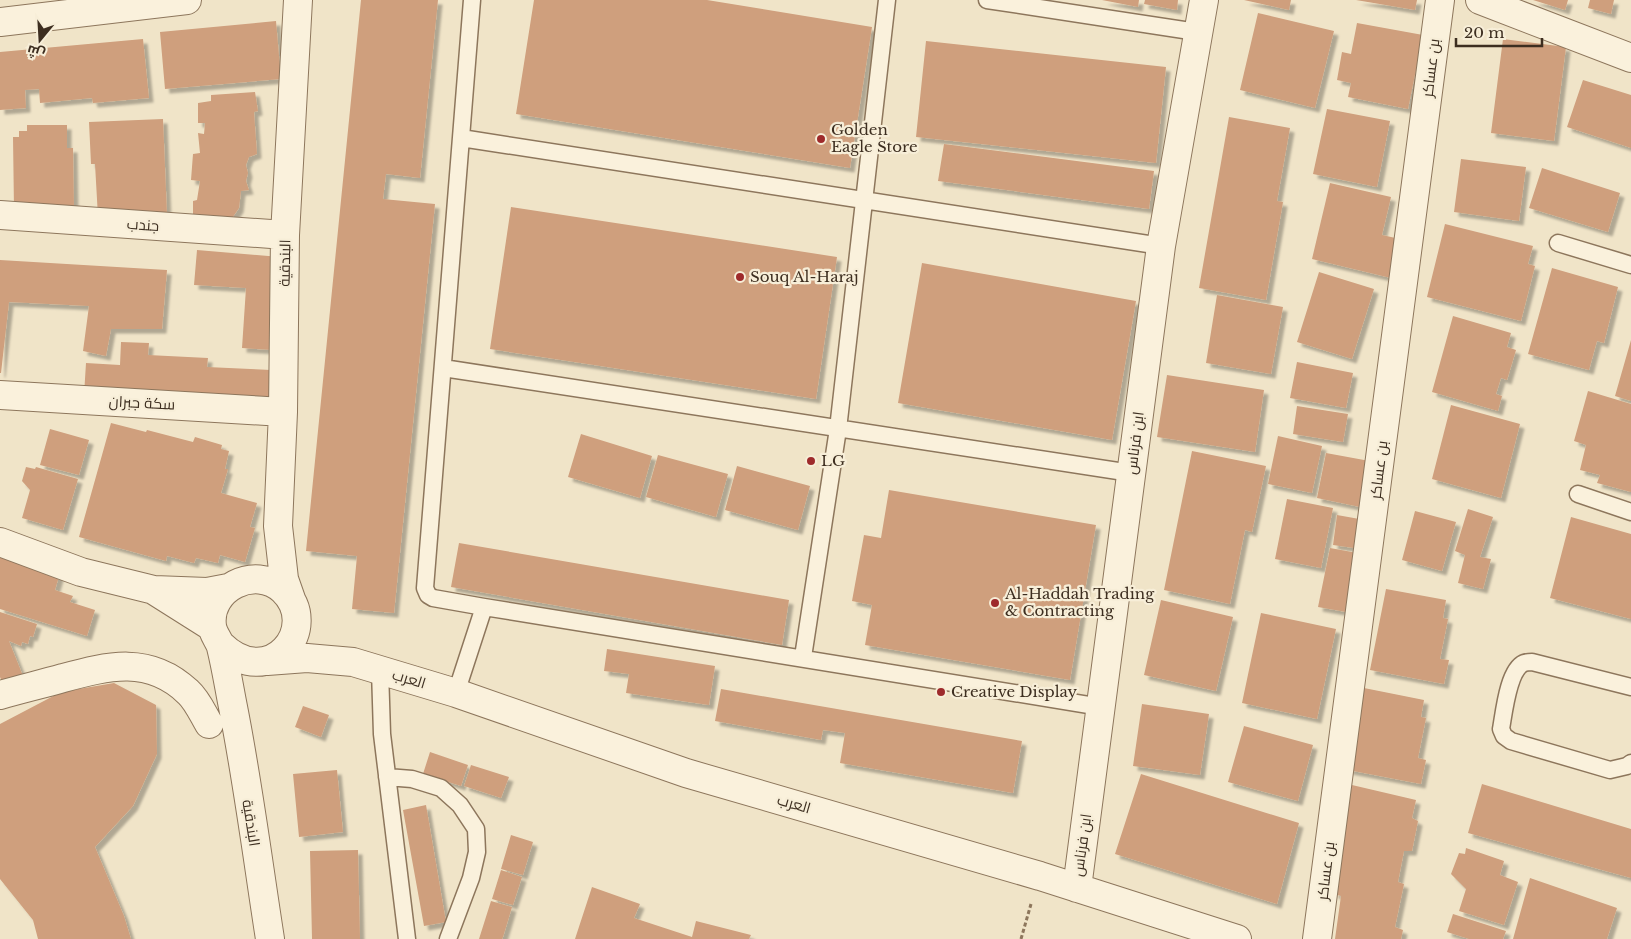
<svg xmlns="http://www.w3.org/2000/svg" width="1631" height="939" font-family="'Libre Baskerville',Cairo,serif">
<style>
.building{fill:#cf9f7d;filter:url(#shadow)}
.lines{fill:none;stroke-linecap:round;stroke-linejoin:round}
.service-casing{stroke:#8d765c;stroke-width:19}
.minor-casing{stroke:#8d765c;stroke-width:30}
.path{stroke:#8d765c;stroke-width:3;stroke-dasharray:4 2.5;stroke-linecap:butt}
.service{stroke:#faf1dc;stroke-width:16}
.minor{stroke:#faf1dc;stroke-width:28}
.poi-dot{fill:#9e2a2b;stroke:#f7eed8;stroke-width:2}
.labels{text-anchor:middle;stroke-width:4.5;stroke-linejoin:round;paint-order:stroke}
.street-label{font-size:15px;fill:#3d2e20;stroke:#f7eed8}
.poi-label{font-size:15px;fill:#3d2e20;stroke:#f7eed8;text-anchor:start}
</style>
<defs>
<filter id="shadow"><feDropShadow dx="4.5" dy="4.5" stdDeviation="1" flood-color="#0004"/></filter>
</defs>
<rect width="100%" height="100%" fill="#f0e4c8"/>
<path class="building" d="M361,0h77l-18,178 -34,-4 -3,25 52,5 -41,409 -42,-4 5,-53 -51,-5z
M534,0h173l165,27 -22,141 -334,-54z
M1102,0h37l-1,7z
M1145,0h33l-1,10 -33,-6z
M1244,0h47l-2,10z
M1356,0h61l-2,10z
M1533,0h35l-3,10z
M1590,0h24l-3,14 -23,-6z
M1258,13l76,18 -19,77 -75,-18z
M276,21l5,58 -116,10 -5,-57z
M1357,23l66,12 -15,74 -60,-12 3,-14 -14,-3 5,-28 9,2z
M143,39l6,59 -56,5 -1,-5 -52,5 -1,-14 -14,1 1,18 -26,2v-58z
M1503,39l63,8 -12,94 -63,-8z
M926,41l240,26 -10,96 -240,-26z
M1583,80l48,15v53l-64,-21z
M255,92l3,19 -4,1 3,42 -8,3 -3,8 2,8 -2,8 3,9 -8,1 -2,17 -9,13 -37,-3v-17l4,-1 3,-19 -9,-1 2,-26 7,-1 -2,-20 6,1 1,-11h-7v-20l13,-2v-6z
M1327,109l63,12 -13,66 -64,-13z
M1229,117l61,11 -13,73 6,1 -17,98 -67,-12z
M163,119l4,96 -69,2 -3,-53h-4l-2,-42z
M27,125h40v23h6l1,61 -60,1 -1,-73h6v-6h8z
M944,144l210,27 -5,38 -211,-28z
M1461,159l65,8 -7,54 -65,-9z
M1542,168l78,25 -12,39 -79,-24z
M1330,183l61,14 -9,38 18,4 -9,39 -79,-19z
M511,207l326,50 -21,142 -326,-50z
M1445,224l88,22 -5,18 7,2 -14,55 -94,-24z
M197,250l83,7 -7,93 -31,-2 4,-60 -52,-3z
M0,260l167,10 -5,59h-51l-5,27 -23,-5 6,-45 -80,-4 -8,71h-1z
M922,263l214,38 -24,139 -214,-37z
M1552,268l66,19 -14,56 -7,-2 -8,29 -61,-16z
M1319,272l55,17 -22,70 -55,-17z
M1217,295l66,12 -12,67 -65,-11z
M1453,316l58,17 -4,14 9,3 -9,30 -6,-2 -5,16 6,2 -4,15 -66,-19z
M1631,340v61l-16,-5z
M121,342l28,1 -1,12 60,3 -1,9 64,3 -2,34 -185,-9 2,-32 34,2z
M1297,362l56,11 -7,35 -56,-10z
M1167,375l97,15 -9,62 -98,-15z
M1588,391l43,13v88l-34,-9 3,-8 -20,-5 6,-25 -12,-4z
M1451,405l69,19 -19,74 -69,-19z
M1297,406l51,8 -5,28 -50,-8z
M111,423l35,9 1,-2 46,12 2,-5 27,8 -1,4 8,2 -4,18h3l-7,24 36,10 -7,24 5,1 -10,34 -25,-7 -2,8 -22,-5 -2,5 -27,-7 -1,5 -87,-24z
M50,429l39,11 -10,35 -39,-10z
M581,434l71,22 -12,42 -72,-21z
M1278,436l44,10 -10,47 -44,-9z
M1192,451l74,15 -14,66 -7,-2 -15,74 -66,-14z
M1326,453l49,9 -10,46 -48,-10z
M658,455l70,19 -12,43 -70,-20z
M737,466l73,20 -12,44 -73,-20z
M26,467l9,2 1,-2 42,12 -15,51 -41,-12 8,-28 -8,-9z
M889,490l207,35 -26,155 -205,-35 7,-40 -20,-4 12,-66 17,3z
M1287,499l46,9 -12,60 -46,-9z
M1468,509l25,8 -13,40 11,2 -8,30 -25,-6 7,-28 -10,-4z
M1415,511l41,11 -14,49 -40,-11z
M1337,515l28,5 -4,29 -28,-4z
M1571,517l60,17v85l-81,-21z
M459,543l330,57 -7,45 -331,-58z
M1330,548l33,6 -11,59 -34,-6z
M0,556l60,17 -5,17 18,6 -3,6 25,8 -8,26 -87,-27z
M1386,589l60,11 -3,18 5,1 -8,40 9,1 -5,24 -74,-14z
M1161,600l72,17 -17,74 -72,-16z
M0,612l37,12 -4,13 -3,-1 -2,8 -6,-2 -1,4 -12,-5 14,35 -20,8 -3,-7z
M1261,613l75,16 -19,90 -75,-16z
M607,649l108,17 -6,39 -83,-12 3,-19 -25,-3z
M114,683l42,22 1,49 -24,52 -38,41 29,69 7,23h-93l-5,-19 -33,-41v-155l61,-32z
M1364,688l60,12 -3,17 5,1 -8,40 8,2 -5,24 -73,-14z
M721,689l301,52 -9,52 -173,-30 5,-30 -22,-3 -2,10 -106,-19z
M1142,704l67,10 -9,61 -67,-9z
M303,706l26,9 -8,22 -26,-10z
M1244,726l69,19 -15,56 -70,-19z
M430,752l38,13 -7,21 -38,-12z
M471,765l38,12 -8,21 -37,-12z
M337,770l6,62 -44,5 -6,-63z
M1141,774l158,49 -22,81 -162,-50z
M1482,784l149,45v49l-163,-45z
M1352,785l64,15 -4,18 6,3 -6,30h-8l-6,31 6,2 -9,43 8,3 -2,9h-66l6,-43 -7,-2z
M426,805l20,117 -22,4 -21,-116z
M511,835l22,7 -10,33 -22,-6z
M1466,848l38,13 -4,14 18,7 -14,43 -45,-14 7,-22 -15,-15 8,-21 6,1z
M358,850l2,89h-48l-2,-88z
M501,870l21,7 -9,28 -21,-6z
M1530,878l87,30 -10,31h-94z
M592,887l48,17 -6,14 58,19 4,-16 55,14 -2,4h-174z
M491,901l21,6 -9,30 -1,2h-23z
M1453,914l53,17 -3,8h-34l-22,-7z"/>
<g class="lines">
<defs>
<path id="service" d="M472,0l-47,588 3,7 5,3 51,9 617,100
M987,0l210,32
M461,138l700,108
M1558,243l73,22
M443,368l688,105
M1578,494l53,18
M803,657l35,-228 49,-429
M380,670l2,64 25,205
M1631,687l-99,-25c-3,0 -5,0 -8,1 -16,7 -20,50 -23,66l3,7 7,5 99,29 17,-4 4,-3
M456,693l28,-86
M387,777l25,2 29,9 19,17 16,24 1,23 -6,26 -23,61"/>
<path id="minor" d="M1480,0l151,58
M0,22l187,-22
M0,215l285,20
M0,395l283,17
M0,542l81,30 73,18 53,2 21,-4
M155,591l57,36
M291,599l-7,-20 -6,-53 5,-114 2,-177 13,-235
M221,645c49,48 101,-18 62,-55 -28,-26 -76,-1 -71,36 1,8 7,14 9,21 5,20 8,40 12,60 15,76 25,155 37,232
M267,661l40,-3 46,4 103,31 230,80 354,103 197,63
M0,695c21,-6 42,-11 63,-17 45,-12 86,-23 125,14 9,8 15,22 21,32
M1077,888l84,-642 43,-246
M1317,939l123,-939"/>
</defs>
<use href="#service" class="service-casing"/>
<use href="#minor" class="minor-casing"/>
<path class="path" d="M1021,939l10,-35"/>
<use href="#service" class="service"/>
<use href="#minor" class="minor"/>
</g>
<g class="poi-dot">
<circle cx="821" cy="139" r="5"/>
<circle cx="740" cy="277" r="5"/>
<circle cx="811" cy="461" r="5"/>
<circle cx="995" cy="603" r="5"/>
<circle cx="941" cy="692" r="5"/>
</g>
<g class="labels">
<g class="street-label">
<text transform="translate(1431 68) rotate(-83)" y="5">بن عساكر</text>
<text transform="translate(143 225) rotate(4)" y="5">جندب</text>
<text transform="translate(285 263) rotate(-89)" y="5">البندقية</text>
<text transform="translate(142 403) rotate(3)" y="5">سكة جبران</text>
<text transform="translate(1135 443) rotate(-83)" y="5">ابن فرناس</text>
<text transform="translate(1379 470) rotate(-83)" y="5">بن عساكر</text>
<text transform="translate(409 679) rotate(17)" y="5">العرب</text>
<text transform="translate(794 804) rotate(16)" y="5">العرب</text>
<text transform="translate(251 823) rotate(81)" y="5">البندقية</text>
<text transform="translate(1082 845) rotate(-82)" y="5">ابن فرناس</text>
<text transform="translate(1326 871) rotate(-83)" y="5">بن عساكر</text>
</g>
<g class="poi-label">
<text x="831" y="135">Golden<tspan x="831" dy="17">Eagle Store</tspan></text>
<text x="750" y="282">Souq Al-Haraj</text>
<text x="821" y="466">LG</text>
<text x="1005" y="599">Al-Haddah Trading<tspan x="1005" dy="17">&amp; Contracting</tspan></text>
<text x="951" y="697">Creative Display</text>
</g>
</g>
<g transform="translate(40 40) rotate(198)" stroke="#f7eed8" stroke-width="4" paint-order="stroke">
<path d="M0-4L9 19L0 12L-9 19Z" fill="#3d2e20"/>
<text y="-8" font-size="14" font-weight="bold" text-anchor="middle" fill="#3d2e20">ش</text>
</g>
<path d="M1456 38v8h86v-8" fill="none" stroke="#3d2e20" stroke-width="2.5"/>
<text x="1464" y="38" font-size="15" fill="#3d2e20" stroke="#f7eed8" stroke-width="4" paint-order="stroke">20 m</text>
</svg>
